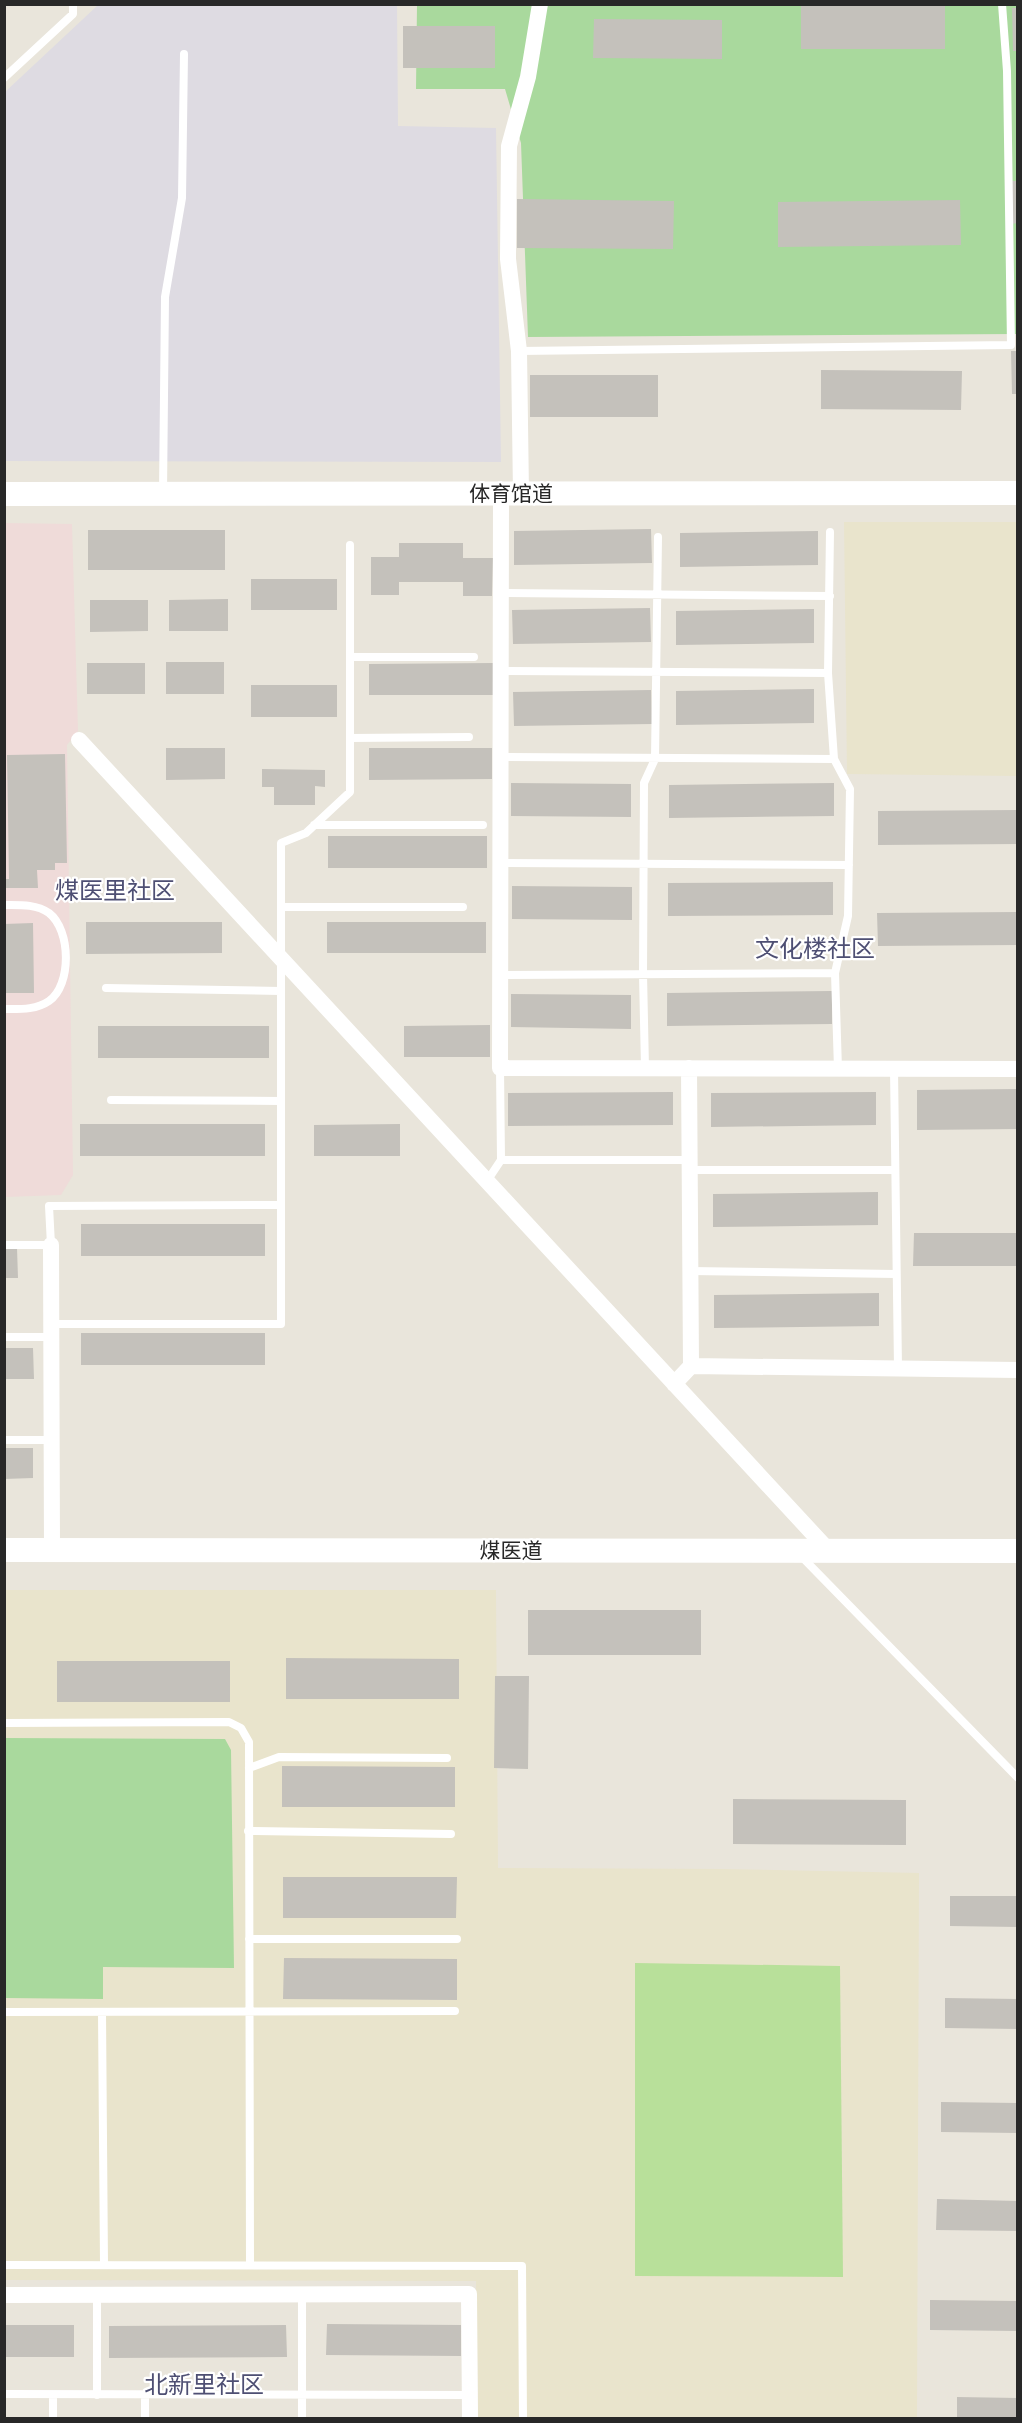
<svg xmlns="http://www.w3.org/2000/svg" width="1022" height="2423" font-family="Ubuntu,'Noto Sans SC',sans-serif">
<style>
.industrial{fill:#dedbe2}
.education{fill:#e9e4cc}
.medical{fill:#efdbd9}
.green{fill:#a9d99d}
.pitch{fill:#b8e09a}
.building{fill:#c4c1bb}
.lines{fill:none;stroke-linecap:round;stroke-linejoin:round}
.lane{stroke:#fff;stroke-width:8}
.street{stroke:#fff;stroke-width:16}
.secondary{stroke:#fff;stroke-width:24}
.labels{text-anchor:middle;stroke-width:4.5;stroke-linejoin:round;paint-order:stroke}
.street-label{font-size:21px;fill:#282828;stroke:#fff}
.quarter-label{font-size:24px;fill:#4e4f73;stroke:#fff}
</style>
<rect width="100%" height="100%" fill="#e9e5db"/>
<path class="industrial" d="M98,5h299l1,121 98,2 5,334 -496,-1v-369z"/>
<path class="education" d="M844,522h173v254l-170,-2z
M4,1590h492l2,278 223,1 198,4 -2,545h-439l-2,-137 -471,-1z"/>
<path class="medical" d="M4,523l68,1 6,207 -11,14 6,430 -12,20 -56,2z"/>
<path class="green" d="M417,5h600v329l-489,3 -7,-194 -16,-54h-89z
M5,1738l220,1 6,11 3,218 -131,-1v32l-98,-1z"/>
<path class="pitch" d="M635,1963l205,3 3,311 -208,-1z"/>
<path class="building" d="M801,4h144v45h-144z
M1012,8h6v43h-5z
M594,19l128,1v39l-129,-1z
M403,26h92v42h-92z
M1010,181h8v42l-7,1z
M517,199l157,2 -1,48 -156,-1z
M960,200l1,45 -183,2v-45z
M1011,351h7v43h-6z
M821,370l141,1 -1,39 -140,-1z
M530,375h128v42h-128z
M651,529l1,34 -138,2v-34z
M88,530h137v40h-137z
M818,531v34l-138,2v-34z
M399,543h64v15h30l-1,38h-29v-14h-64v13h-28v-38h28z
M251,579h86v31h-86z
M228,599v32h-59v-31z
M90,600h58v31l-58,1z
M650,608l1,34 -138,2 -1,-34z
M814,609v34l-138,2v-34z
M166,662h58v32h-58z
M87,663h58v31h-58z
M493,663v32h-124v-31z
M251,685h86v32h-86z
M814,689v34l-138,2v-34z
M651,690l1,34 -138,2 -1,-34z
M166,748h59v31l-59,1z
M369,748h123v31l-123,1z
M65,754l2,109h-12v7h-18l1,18h-34v-9h5l-2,-124z
M262,769l63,1v17l-10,-1v19h-41v-18h-12z
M511,783l120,1v33l-120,-1z
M834,783v33l-165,2v-33z
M1018,810v34l-140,1v-34z
M328,836h159v32h-159z
M833,882v33l-165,1v-33z
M512,886l120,1v33l-120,-1z
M1018,912v33l-140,1 -1,-33z
M86,922h136v31l-136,1z
M327,922h159v31h-159z
M33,923l1,70h-30v-69z
M832,991v33l-165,2v-33z
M511,994l120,1v34l-120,-2z
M490,1025v32h-86v-31z
M98,1026h171v32h-171z
M1018,1089v40l-101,1v-40z
M673,1092v33l-165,1v-33z
M876,1092v33l-165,2v-34z
M80,1124h185v32h-185z
M400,1124v32h-86v-31z
M878,1192v33l-165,2v-33z
M81,1224h184v32h-184z
M914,1233h104v33h-105z
M4,1248h13l1,30h-14z
M879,1293v33l-165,2v-33z
M81,1333h184v32h-184z
M4,1348h29l1,31h-30z
M4,1448h29v30l-29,1z
M528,1610h173v45h-173z
M286,1658l173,1v40h-173z
M57,1661h173v41h-173z
M495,1676h34l-1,93 -34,-1z
M282,1766l173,1v40h-173z
M733,1799l173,1v45l-173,-1z
M283,1877h174l-1,41h-173z
M950,1896h68v31l-68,-1z
M284,1958l173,1v41l-174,-1z
M945,1998l73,1v30l-73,-1z
M941,2102l77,1v30l-77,-1z
M937,2199l81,2v30l-82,-1z
M930,2300l88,1v30l-88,-1z
M327,2324l134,1v31l-135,-1z
M4,2325h70v32h-70z
M286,2325l1,32 -178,1v-32z
M957,2397l61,1v20h-61z"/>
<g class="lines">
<path class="lane" d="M4,78l69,-64v-10
M519,351l492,-6 -4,-274 -5,-67
M163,493l2,-196 17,-99 2,-144
M830,532l-2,141 6,86
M501,593l329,3
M350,657h124
M501,671l327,2
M350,738l119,-1
M501,757l333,2 16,30 -2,127 -13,57 3,96
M314,825h169
M501,863l348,2
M4,905c16,0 32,-1 45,8 22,17 23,72 0,88 -13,9 -29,8 -45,8
M281,907h182
M500,975l335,-2
M106,988l175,3
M645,1068l-2,-94 1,-191 11,-24 3,-222
M894,1069l4,299
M111,1100l170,1
M501,1160h189
M690,1170h204
M487,1181l14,-21 -1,-92
M4,1245h47l-2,-39 232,-1
M690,1271l206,3
M52,1324h229v-481l25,-10 44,-41v-247
M4,1337h48
M4,1440h48
M800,1555l218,223
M4,1723l225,-1 12,6 8,14 1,523
M249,1768l30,-11 168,1
M248,1831l203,3
M249,1939h208
M4,2012l451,-1
M102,2012l2,253
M4,2265l518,1 1,152
M302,2294v124
M97,2295v100
M4,2394l466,1
M145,2395v23
M53,2418v-23"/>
<path class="street" d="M501,494l-1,574 518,1
M521,494l-2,-143 -11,-92 1,-113 19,-69 12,-73
M79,740l751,812
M689,1068l2,298
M51,1245l1,305
M674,1384l17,-18 327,4
M4,2295l465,-1 1,124"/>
<path class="secondary" d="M4,494l1014,-1
M4,1550l1014,1"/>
</g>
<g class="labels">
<g class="street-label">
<text x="511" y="501">体育馆道</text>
<text x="511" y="1558">煤医道</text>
</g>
<g class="quarter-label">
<text x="115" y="899">煤医里社区</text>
<text x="815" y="957">文化楼社区</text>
<text x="204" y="2393">北新里社区</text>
</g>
</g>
<rect width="1022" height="2423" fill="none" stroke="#282828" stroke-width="12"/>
</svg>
